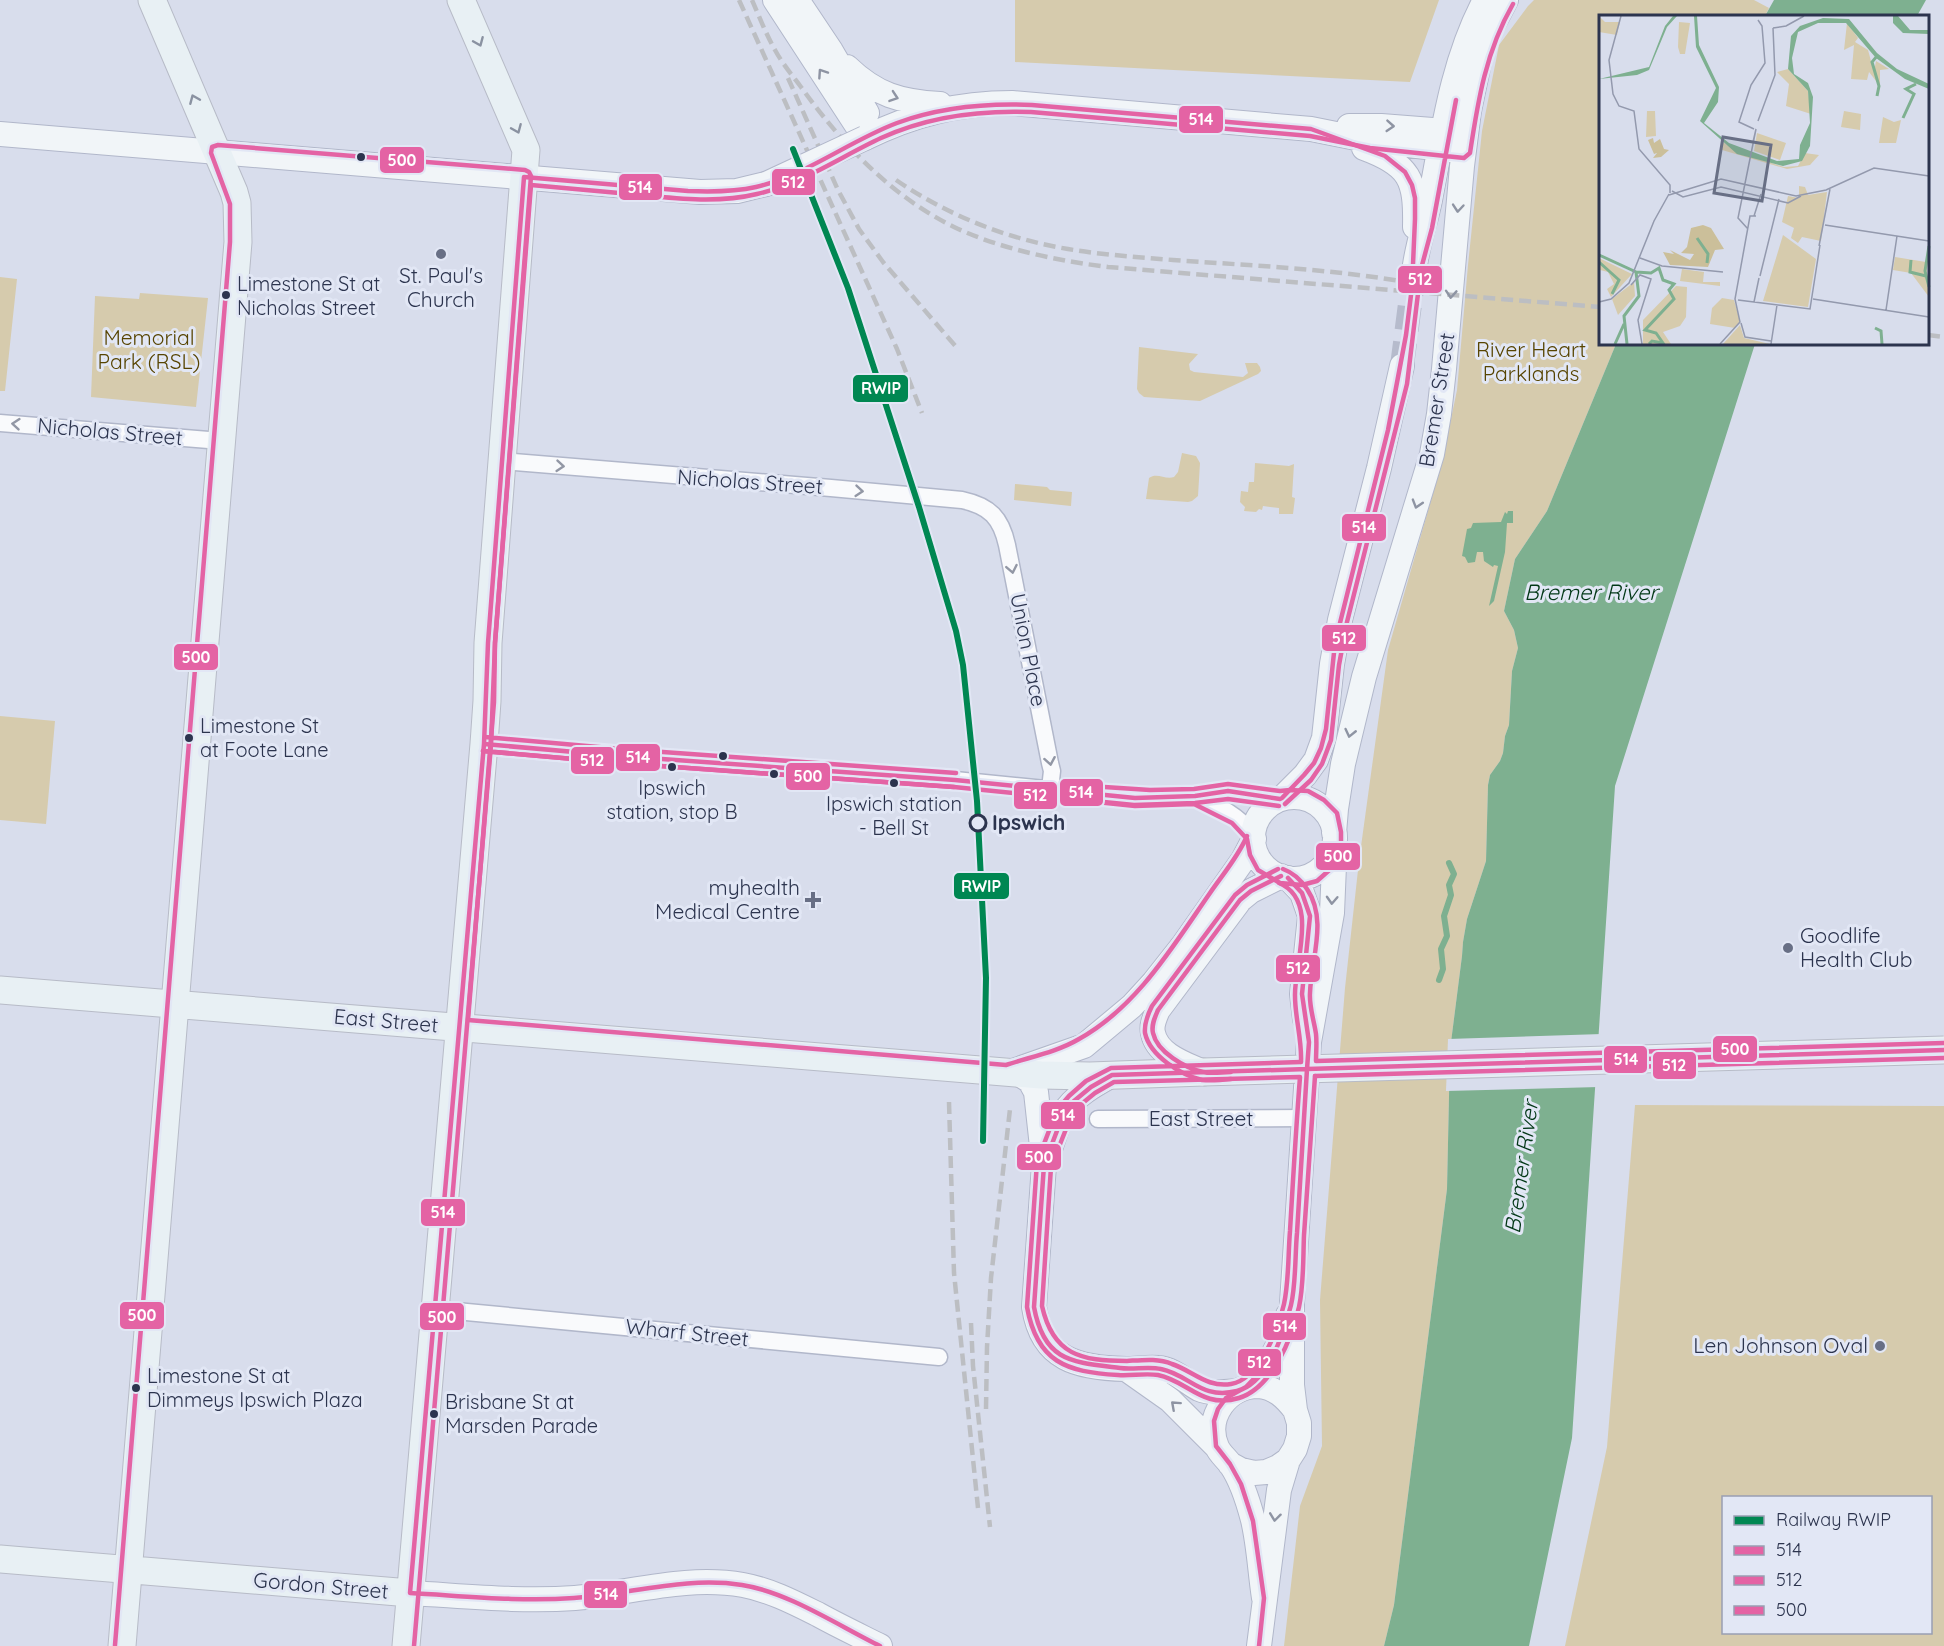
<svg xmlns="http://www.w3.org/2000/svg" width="1944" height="1646" font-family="Quicksand,sans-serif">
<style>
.green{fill:#d6cbad;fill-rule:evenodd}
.water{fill:#7eb090}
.pier{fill:#d8ddec}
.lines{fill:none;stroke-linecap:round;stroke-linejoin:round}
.stream{stroke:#7eb090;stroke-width:6}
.secondary-tunnel{stroke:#b6bbcc;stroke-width:24;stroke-dasharray:24 12;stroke-linecap:butt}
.street-casing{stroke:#b1b7ca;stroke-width:19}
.secondary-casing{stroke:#b1b7ca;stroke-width:26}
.primary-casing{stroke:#b7bbc7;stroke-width:29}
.street{stroke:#f9fafc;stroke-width:16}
.secondary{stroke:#f1f5f8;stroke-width:24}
.primary{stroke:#e8f0f4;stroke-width:27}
.rail{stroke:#bcbec2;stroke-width:4.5;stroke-dasharray:12 6;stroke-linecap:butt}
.secondary-bridge-casing{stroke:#b1b7ca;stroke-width:26;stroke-linecap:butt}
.primary-bridge-casing{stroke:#b7bbc7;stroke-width:29;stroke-linecap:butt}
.secondary-bridge{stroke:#f1f5f8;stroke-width:24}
.primary-bridge{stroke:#e8f0f4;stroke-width:27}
.bus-1-casing{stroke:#e2e7f5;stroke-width:9}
.bus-2-casing{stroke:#e2e7f5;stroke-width:9}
.bus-3-casing{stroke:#e2e7f5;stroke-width:9}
.bus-1{stroke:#e463a4;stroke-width:4.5}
.bus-2{stroke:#e463a4;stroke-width:4.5}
.bus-3{stroke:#e463a4;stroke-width:4.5}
.rail-1-casing{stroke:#e2e7f5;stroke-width:10}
.rail-1{stroke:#008752;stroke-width:6}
.oneway{stroke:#8a92a1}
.oneway2{stroke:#8e94a3}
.oneway3{stroke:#9297a5}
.bus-dot{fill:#2c344e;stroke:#e2e7f5;stroke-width:2}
.poi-dot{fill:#686f85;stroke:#e2e7f5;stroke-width:2}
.stop-dot{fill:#e2e7f5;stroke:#2c344e;stroke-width:3}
.labels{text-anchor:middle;stroke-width:6;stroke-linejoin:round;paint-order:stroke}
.bus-label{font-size:20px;fill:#2c344e;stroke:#e2e7f5;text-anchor:start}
.poi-label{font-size:21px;fill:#2c344e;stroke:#e2e7f5;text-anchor:end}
.park-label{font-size:21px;fill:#574401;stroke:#e2e7f5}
.street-label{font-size:21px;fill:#2c344e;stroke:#e2e7f5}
.stop-label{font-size:21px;font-weight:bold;fill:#2c344e;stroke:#e2e7f5;text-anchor:start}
.water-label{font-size:22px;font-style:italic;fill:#003715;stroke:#e2e7f5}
.inset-river{fill:none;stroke:#7eb090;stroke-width:3}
.inset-road{fill:none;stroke:#9399ad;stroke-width:1.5}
.view{fill:#686f85;fill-opacity:0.15;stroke:#686f85;stroke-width:3}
.inset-edge{fill:none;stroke:#2c344e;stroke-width:3}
.line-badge{stroke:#e2e7f5;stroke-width:2}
.badge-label{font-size:16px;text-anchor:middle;font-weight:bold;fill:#fff}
</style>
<rect width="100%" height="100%" fill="#d8ddec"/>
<path class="green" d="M1015,0h424l-29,82 -395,-20z
M1534,0h220l15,8 -4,8h-165v328h16l-69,167 -32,48 -11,52 10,19 4,18 -6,23 -3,54 -4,11 -2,17 -3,8 -10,14 -2,10 -2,76 -19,58 -4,23 -1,14 -12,94 -3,139 -53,416 -10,41h-100l16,-140 22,-60 -2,-146 25,-312 14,-127 29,-211 54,-188 15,-72 11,-125 14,-134 17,-86 29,-39z
M0,277l17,2 -12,112h-5z
M140,293l68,5 -12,109 -105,-10 4,-101 44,3z
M1139,347l59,7 -9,10 1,6 4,2 49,5 5,-4 -3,-10h12l3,4 1,4 -3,3 -58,27 -56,-4 -5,-4 -2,-4z
M1182,453l14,3 4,7 -2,33 -6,5 -4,1 -42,-3 3,-21c8,-6 16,2 25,-1l4,-5z
M1255,463l34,3 5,-2 -2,33 3,1 -2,16h-14v-6l-16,-2 -1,4 -3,-1 -3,3 -12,-1 1,-4 -5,-5 1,-11 7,1 1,-10h5z
M1015,484l32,3 3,3 22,2 -1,14 -57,-6z
M0,716l55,5 -9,103 -46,-4z
M1635,1105l309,1v540h-379l42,-199zM1724,1498h206v134h-206z"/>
<path class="water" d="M1774,0h152l-9,16h-152z
M1616,344h139l-140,442 -43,652 -43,208h-145l10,-41 53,-416 3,-139 12,-94 1,-14 4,-23 19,-58 2,-76 2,-10 10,-14 3,-8 2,-17 4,-11 3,-54 6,-23 -4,-18 -10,-19 11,-52 32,-48z
M1508,511h5v12h-6l-2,29 -11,49 -5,5 9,-40 -4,-1 -1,2 -9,-6 -1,-9h-6l-2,10 -7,1 -3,-6 -3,-1 5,-27 4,-1 2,-5 28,-1 4,-10 2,2z"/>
<path class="pier" d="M1602,1034l-3,53 -153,4 2,-52z"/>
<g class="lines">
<path class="stream" d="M1439,980l4,-11 -2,-20 6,-13 -3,-20 7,-21 -2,-10 5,-11 -5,-11"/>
<path class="secondary-tunnel" d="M1402,366l12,-93"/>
<defs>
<path id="street" d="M0,423l221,18
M502,461l329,27 131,12c28,6 39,18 45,45l43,218 2,8 -2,18
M484,744l136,12 335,24 180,18 60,-2 33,-5 52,8
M1195,796c24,10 43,19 59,40
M1098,1119l206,-1
M435,1309l504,48"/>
<path id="secondary" d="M775,0l90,138c49,-24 93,-35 147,-35l299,26 60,12 92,10
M797,0l34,51 36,62
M847,67c29,28 54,35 93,37
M1349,126h32l77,6
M0,134l700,58 37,-1 29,-7
M1364,148c46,17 52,31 51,79
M1414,273c2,-24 11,-49 16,-73 13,-68 22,-138 55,-200
M1253 838a41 41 0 1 1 82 0a41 41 0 1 1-82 0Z
M1282,798l23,-23 11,-15 8,-22 8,-74 8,-44 39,-152 23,-102
M1334,833l2,-24 7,-45 21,-87 68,-223 7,-40 5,-45 18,-203 7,-55 12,-58 7,-19 18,-34
M1288,878l14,15 8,23 -8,78 3,25
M1010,1072l74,-26 48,-40 22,-24 30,-38 59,-84 11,-21
M1203,1072c-17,-8 -46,-17 -50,-39 -2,-8 2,-16 5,-23l82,-110 11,-9 30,-15
M1019,1074l11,7 6,11 8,73 -10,142c8,53 44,61 92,62 10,0 22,-2 32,-1 16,1 28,14 41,21 11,5 25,3 37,2
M1046,1160c6,-15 10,-32 17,-46 11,-18 31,-29 49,-39
M1126,1369l44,31 46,46
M1246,1387l21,-20 13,-26 8,-26
M1230,1464l11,6 13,3 12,-1 12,-5 10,-7 7,-11 4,-13v-13l-4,-13 -3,-25v-82l17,-261 23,-129 3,-71
M410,1593c55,3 110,9 165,5 56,-5 111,-23 168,-13 27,5 52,18 76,30 20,11 41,21 61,31
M1264,1598c-4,-26 -5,-53 -11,-78 -5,-19 -11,-39 -22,-55 -5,-7 -11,-11 -14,-18 -13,-30 11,-61 41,-61 17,1 28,12 37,24
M1259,1646l20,-156 9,-30"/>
<path id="primary" d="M0,990l1041,85 49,1 113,-4
M0,1559l410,34
M122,1646l116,-1404 -1,-39 -3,-11 -82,-192
M406,1646l78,-902 3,-43 1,-58 38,-493 -65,-150"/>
</defs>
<use href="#street" class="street-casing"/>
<use href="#secondary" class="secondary-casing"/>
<use href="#primary" class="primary-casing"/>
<use href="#street" class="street"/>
<use href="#secondary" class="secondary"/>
<use href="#primary" class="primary"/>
<path class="rail" d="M739,0l158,349 25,64
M752,0c7,16 14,34 23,50 7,13 17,25 26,37 41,57 90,109 153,140 46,22 105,34 154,40l492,40
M788,78l50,112 21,39 24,33 75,87
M896,180c51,35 111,59 172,69 35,6 70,8 105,11 83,6 167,9 249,25
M1928,335l16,2
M949,1102l5,171 24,235
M971,1323l2,43 17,161
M986,1409l1,-62 4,-69 19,-169"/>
<defs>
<path id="secondary-bridge" d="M766,184l99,-46"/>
<path id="primary-bridge" d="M1203,1072l741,-22"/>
</defs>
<use href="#secondary-bridge" class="secondary-bridge-casing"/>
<use href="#primary-bridge" class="primary-bridge-casing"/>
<use href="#secondary-bridge" class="secondary-bridge"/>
<use href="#primary-bridge" class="primary-bridge"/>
<defs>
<path id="bus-1" d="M484,744l136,12 335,24 180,18 60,-2 33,-5 52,8
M1288,878l14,15 8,23 -8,78 7,48 -2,27
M1307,1069c-3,55 -7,109 -10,164 -2,21 -1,52 -6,72 -7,27 -23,78 -54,86 -36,9 -47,-16 -76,-22 -13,-3 -28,1 -41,-1 -48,-6 -76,-6 -86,-61l10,-142 19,-50 11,-14 17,-14 21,-12z
M1307,1069l637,-19
M1231,1072c-9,0 -19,2 -28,0 -18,-4 -46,-20 -50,-39 -2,-8 2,-16 5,-23l82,-110 11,-9 30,-15
M880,1646c-41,-20 -92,-54 -138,-61 -56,-9 -111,9 -168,13 -54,4 -109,-2 -164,-5l74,-849 4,-101 36,-466 164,14c23,1 46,1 68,-4 51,-12 93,-46 141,-64 44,-16 89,-20 135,-18l279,24 74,27 20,16 7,13 3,13v21l-3,68 -6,48 -18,95 -53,213 -9,86 -5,19 -7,15 -10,12 -22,23
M1259,1646l5,-48 -11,-77 -12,-37 -11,-20 -14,-18 -2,-25 4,-12 8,-11 20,-11 22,-23"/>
<path id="bus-2" d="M483,751l136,12 335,24 180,18 61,-2 33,-4 51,7
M1285,804l26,-24 11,-16 9,-24 8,-75 8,-43 60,-238 14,-115 11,-41 24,-128
M1247,836c-9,21 -24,38 -37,57 -37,53 -73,114 -131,146 -22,13 -49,18 -73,26l-538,-45 26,-318 1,-59 36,-458c33,3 66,6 99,9 42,4 86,10 127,0 45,-10 83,-37 124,-56 48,-22 98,-28 150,-26l279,24 60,12 94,10 6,-5c8,-53 16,-102 43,-149
M1279,883c41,17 15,81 16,113 0,22 7,43 6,66
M1315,1076l629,-18
M1300,1077c-4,51 -7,103 -10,154 -2,24 -1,50 -6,73 -6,25 -24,75 -53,80 -24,4 -38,-13 -59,-20 -14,-6 -29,-4 -45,-3 -46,0 -74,-6 -85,-55l9,-139 19,-48 9,-13 16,-13 19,-11z"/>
<path id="bus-3" d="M485,737l136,12 335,24
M483,751l136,12 335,24
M1087,801l48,5 59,-2 38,19 15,16 3,16 8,15 22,13 22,2 15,-4 17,-15 7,-16v-18l-4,-19 -13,-13 -16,-9 -18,-1 -10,1 -52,-7 -34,5 -44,1 -61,-4
M1283,869c11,4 18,11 24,20 21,31 4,70 3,104 -1,14 4,27 6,41 1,9 0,18 0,27l628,-18
M1301,1062l-190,6 -25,13 -17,15 -12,14 -20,52 -10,145c10,55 39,65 91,68 13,1 27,-2 40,0 30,6 44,34 81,23 33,-10 53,-60 60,-91 5,-23 4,-49 5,-72 4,-53 7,-106 11,-159
M1231,1079c-9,1 -19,2 -29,1 -21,-5 -52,-24 -57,-47 -1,-10 3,-19 7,-27l83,-111 12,-10 31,-16
M115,1645l115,-1403v-38l-19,-51 1,-6 6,-2 307,25 4,2 2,4 -36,467 -4,102 -77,901"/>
</defs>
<use href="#bus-1" class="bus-1-casing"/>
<use href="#bus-2" class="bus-2-casing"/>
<use href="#bus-3" class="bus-3-casing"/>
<use href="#bus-1" class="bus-1"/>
<use href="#bus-2" class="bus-2"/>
<use href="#bus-3" class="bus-3"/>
<defs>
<path id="rail-1" d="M793,149l55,139 71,219 37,124 7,34 14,136 9,177 -3,163"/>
</defs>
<use href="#rail-1" class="rail-1-casing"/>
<use href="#rail-1" class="rail-1"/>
</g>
<defs><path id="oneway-chevron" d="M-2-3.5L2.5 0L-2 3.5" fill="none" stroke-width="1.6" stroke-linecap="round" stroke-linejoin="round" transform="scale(1.5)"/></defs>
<g class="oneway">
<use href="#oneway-chevron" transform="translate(479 42) rotate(67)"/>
<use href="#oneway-chevron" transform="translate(194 99) rotate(-113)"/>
<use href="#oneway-chevron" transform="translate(517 129) rotate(67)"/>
</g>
<g class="oneway2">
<use href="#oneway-chevron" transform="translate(822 73) rotate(-124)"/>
<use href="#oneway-chevron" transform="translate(894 97) rotate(19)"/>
<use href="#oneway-chevron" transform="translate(1390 126) rotate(4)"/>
<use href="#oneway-chevron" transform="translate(1458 208) rotate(95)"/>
<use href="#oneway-chevron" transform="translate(1451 294) rotate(94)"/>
<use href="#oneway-chevron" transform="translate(1417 504) rotate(107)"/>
<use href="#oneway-chevron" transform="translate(1350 733) rotate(103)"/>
<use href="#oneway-chevron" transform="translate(1332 900) rotate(93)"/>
<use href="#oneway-chevron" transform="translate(1175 1405) rotate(-138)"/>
<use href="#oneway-chevron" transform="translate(1275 1517) rotate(97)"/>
</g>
<g class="oneway3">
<use href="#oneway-chevron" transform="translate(16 424) rotate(-175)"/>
<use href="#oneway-chevron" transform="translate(560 466) rotate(5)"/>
<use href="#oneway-chevron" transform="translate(859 491) rotate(5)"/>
<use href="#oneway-chevron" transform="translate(1012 569) rotate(79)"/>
<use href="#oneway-chevron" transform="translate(1050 761) rotate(80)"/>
</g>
<g class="bus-dot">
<circle cx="361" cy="157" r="5"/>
<circle cx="226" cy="295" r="5"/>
<circle cx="189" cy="738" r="5"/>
<circle cx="723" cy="756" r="5"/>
<circle cx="672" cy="767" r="5"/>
<circle cx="774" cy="774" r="5"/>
<circle cx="894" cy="783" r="5"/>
<circle cx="136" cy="1388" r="5"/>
<circle cx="434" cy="1414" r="5"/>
</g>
<g class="poi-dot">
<circle cx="441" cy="254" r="6"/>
<path d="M810 891h6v6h6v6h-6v6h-6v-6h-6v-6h6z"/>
<circle cx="1788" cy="948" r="6"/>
<circle cx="1880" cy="1346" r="6"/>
</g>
<circle class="stop-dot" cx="978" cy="823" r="8"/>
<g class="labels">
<g class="bus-label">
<text x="237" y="291">Limestone St at<tspan x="237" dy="24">Nicholas Street</tspan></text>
<text x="200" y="733">Limestone St<tspan x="200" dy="24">at Foote Lane</tspan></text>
<text x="672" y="795" text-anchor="middle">Ipswich<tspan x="672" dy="24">station, stop B</tspan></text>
<text x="894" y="811" text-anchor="middle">Ipswich station<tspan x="894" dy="24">- Bell St</tspan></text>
<text x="147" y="1383">Limestone St at<tspan x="147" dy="24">Dimmeys Ipswich Plaza</tspan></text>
<text x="445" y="1409">Brisbane St at<tspan x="445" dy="24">Marsden Parade</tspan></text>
</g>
<g class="poi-label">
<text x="441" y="283" text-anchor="middle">St. Paul's<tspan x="441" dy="24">Church</tspan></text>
<text x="800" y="895">myhealth<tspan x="800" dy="24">Medical Centre</tspan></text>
<text x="1800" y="943" text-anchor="start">Goodlife<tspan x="1800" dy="24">Health Club</tspan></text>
<text x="1868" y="1353">Len Johnson Oval</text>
</g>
<g class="park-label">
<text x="149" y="345">Memorial<tspan x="149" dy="24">Park (RSL)</tspan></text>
<text x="1531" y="357">River Heart<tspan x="1531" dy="24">Parklands</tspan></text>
</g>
<g class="street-label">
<text transform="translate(1437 400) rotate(-81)" y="7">Bremer Street</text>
<text transform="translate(110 432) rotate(5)" y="7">Nicholas Street</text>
<text transform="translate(750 482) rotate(4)" y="7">Nicholas Street</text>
<text transform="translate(1028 650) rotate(79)" y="7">Union Place</text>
<text transform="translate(386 1021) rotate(5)" y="7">East Street</text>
<text x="1201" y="1126">East Street</text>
<text transform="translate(687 1333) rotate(6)" y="7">Wharf Street</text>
<text transform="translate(321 1586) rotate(5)" y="7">Gordon Street</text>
</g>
<g class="stop-label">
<text x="992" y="830">Ipswich</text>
</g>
<g class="water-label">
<text x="1591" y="600">Bremer River</text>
<text transform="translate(1521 1167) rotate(-82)" y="8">Bremer River</text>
</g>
</g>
<g transform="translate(1599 15)">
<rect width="330" height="330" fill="#d8ddec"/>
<path d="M0,1l6,6h15l-3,13 -18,-3zM80,7l11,1 -5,31h-5l-2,-7zM248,8l11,15 -3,4 13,8 6,22 2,-11 13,8 -9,1v16l-11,-14 -2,8 -16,-1 3,-34 -10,5zM189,54l20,22 3,23 -25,-8 3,-22 -12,-12zM48,96h8l1,25 -10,1zM245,96l17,3 -1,16 -19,-3zM284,102l11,5 7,-2 -5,23h-17zM158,118l29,10 -6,17 -26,-9zM124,127l14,10 47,15 14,-1 7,-13 14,2 -9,10 -23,4 -65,-19zM200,171l6,1 3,8 19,-3 -6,49 -19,-4 -4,6 -7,-5 3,-10 -12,-6 6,-26 11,2zM184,220l33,24 -8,48 -45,-6zM330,231l-2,24 2,27 -18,-24 -18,-3 2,-13 31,5zM0,243l33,16 -21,23 -4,-8 7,-5 -6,-12 -8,-2 -1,5zM83,254l22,3 -1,10h17v4l-40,-5zM35,267l1,14 -17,19 -6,-16zM77,271l11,1 -1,30 -6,9 -17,6 8,12h-28v-24zM123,283l12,2 6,21 -5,7 -25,-4 2,-16zM141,310l4,13 26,6h-47z" fill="#d6cbad"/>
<path d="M54,123l1,5 6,-4 4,10 5,1 -8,7 -8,1 4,-5 -3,1 -6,-14zM104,210l8,3 13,21 -9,1 -7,17 -38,-2 -7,-13 11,2 -4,-4 20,10 4,-6 -13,-1 6,-6 4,-19z" fill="#cbbf9a"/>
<path d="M74,1h4l-10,11 -18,43 -12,5 -38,4 50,-12 16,-41zM95,1h3l2,29 20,42 -1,15 -14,21 25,20 48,18 22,-2 1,-14 10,-22 -2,-32 -20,-22 3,-33 9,-10 23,-8 26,1 28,34 20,16 32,15v5l-24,-10 -29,-21 -30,-35h-28l-20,9 -6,26 2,16 14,9 5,14 -3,49 -8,15 -19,5 -46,-12 -37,-33 16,-33 -20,-41zM294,1h5l12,14h19v4l-26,-1 -10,-10z" fill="#7eb090"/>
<path class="inset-river" d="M278,41l-5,6 7,24 -2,10M304,103l11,-24 -8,-5 10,-5M98,223l11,16 -1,9M330,231l-4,25 4,16M0,240l37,17 3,24 -15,20 3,28M312,245l-1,12 16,4M0,247l20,18 -7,14M37,257l15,1 8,-5 4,12 11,4 -5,6 5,9 -29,31 11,3 7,10 -11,-2 -3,3M276,313l6,3 1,13M16,329l9,-20"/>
<path class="inset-road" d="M22,1l-12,44 4,34 6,12 15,5 5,38 31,36v8M174,13l13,-2 18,-10M159,106l17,-46 -2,-47M155,114l-15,-7 12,-37 14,-22 -3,-37 -4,-6M73,176l11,6 38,-10 67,16 13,-7M70,180l52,-16 75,17 30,-6 48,-22 55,8M155,201l7,-22M226,210l104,16M149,214l-10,-11 18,-89 -3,13M220,231l11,-57M41,243l22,8 61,6M161,261l19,-77M32,270l9,-10 11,4 -13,41 4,24M214,284l116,18M139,285l72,9 10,-64M0,287l12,-3 18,-16 25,-62 15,-27M155,287l5,-24M287,295l11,-74M142,308l4,14 26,4M121,329l20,-22 -5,-23 15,-83h6M172,329l6,-39"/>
<path class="view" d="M124,122l48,8 -9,56 -48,-8z"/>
<rect width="330" height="330" class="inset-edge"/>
</g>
<g class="line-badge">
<rect x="1178" y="105" width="46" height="29" rx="6" fill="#e463a4"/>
<rect x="379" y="146" width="46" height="28" rx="6" fill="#e463a4"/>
<rect x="771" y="168" width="45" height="28" rx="6" fill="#e463a4"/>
<rect x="618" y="173" width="45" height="28" rx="6" fill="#e463a4"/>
<rect x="1397" y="265" width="46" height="29" rx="6" fill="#e463a4"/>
<rect x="852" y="374" width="57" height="29" rx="6" fill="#008752"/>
<rect x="1341" y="513" width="46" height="29" rx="6" fill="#e463a4"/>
<rect x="1321" y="624" width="46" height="28" rx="6" fill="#e463a4"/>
<rect x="173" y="643" width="46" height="28" rx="6" fill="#e463a4"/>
<rect x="615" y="743" width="46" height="29" rx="6" fill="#e463a4"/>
<rect x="570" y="746" width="45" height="29" rx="6" fill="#e463a4"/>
<rect x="785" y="762" width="46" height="29" rx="6" fill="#e463a4"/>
<rect x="1059" y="778" width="45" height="29" rx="6" fill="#e463a4"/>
<rect x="1013" y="781" width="45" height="29" rx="6" fill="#e463a4"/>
<rect x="1315" y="842" width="46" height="29" rx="6" fill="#e463a4"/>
<rect x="953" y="872" width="57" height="28" rx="6" fill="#008752"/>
<rect x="1275" y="954" width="46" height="29" rx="6" fill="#e463a4"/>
<rect x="1712" y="1035" width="46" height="28" rx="6" fill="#e463a4"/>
<rect x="1603" y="1045" width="45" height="29" rx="6" fill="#e463a4"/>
<rect x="1652" y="1051" width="45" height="29" rx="6" fill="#e463a4"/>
<rect x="1040" y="1101" width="46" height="29" rx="6" fill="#e463a4"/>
<rect x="1016" y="1143" width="46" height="28" rx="6" fill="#e463a4"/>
<rect x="420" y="1198" width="46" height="29" rx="6" fill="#e463a4"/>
<rect x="119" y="1301" width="46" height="29" rx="6" fill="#e463a4"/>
<rect x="419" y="1302" width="46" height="29" rx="6" fill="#e463a4"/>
<rect x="1262" y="1312" width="45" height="29" rx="6" fill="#e463a4"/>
<rect x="1237" y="1348" width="45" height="29" rx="6" fill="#e463a4"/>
<rect x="583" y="1580" width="45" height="29" rx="6" fill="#e463a4"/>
</g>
<g class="badge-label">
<text x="1201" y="125">514</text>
<text x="402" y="166">500</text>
<text x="793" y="188">512</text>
<text x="640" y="193">514</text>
<text x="1420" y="285">512</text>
<text x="881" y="394">RWIP</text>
<text x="1364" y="533">514</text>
<text x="1344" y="644">512</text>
<text x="196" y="663">500</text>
<text x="638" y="763">514</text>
<text x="592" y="766">512</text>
<text x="808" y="782">500</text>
<text x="1081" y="798">514</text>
<text x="1035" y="801">512</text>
<text x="1338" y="862">500</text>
<text x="981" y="892">RWIP</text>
<text x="1298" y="974">512</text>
<text x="1735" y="1055">500</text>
<text x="1626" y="1065">514</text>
<text x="1674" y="1071">512</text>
<text x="1063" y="1121">514</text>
<text x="1039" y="1163">500</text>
<text x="443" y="1218">514</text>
<text x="142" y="1321">500</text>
<text x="442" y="1323">500</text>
<text x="1285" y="1332">514</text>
<text x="1259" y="1368">512</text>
<text x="606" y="1600">514</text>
</g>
<rect x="1722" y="1496" width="210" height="138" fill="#e2e7f5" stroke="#999fb2" stroke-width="1.5"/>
<rect x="1734" y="1516" width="30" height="9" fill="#008752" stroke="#999fb2" stroke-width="1.5"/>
<text x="1776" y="1526" font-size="18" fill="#2c344e">Railway RWIP</text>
<rect x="1734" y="1546" width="30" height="9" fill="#e463a4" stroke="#999fb2" stroke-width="1.5"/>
<text x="1776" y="1556" font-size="18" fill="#2c344e">514</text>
<rect x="1734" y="1576" width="30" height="9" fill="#e463a4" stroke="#999fb2" stroke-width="1.5"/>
<text x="1776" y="1586" font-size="18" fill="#2c344e">512</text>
<rect x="1734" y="1606" width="30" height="9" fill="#e463a4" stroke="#999fb2" stroke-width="1.5"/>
<text x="1776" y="1616" font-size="18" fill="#2c344e">500</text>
</svg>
